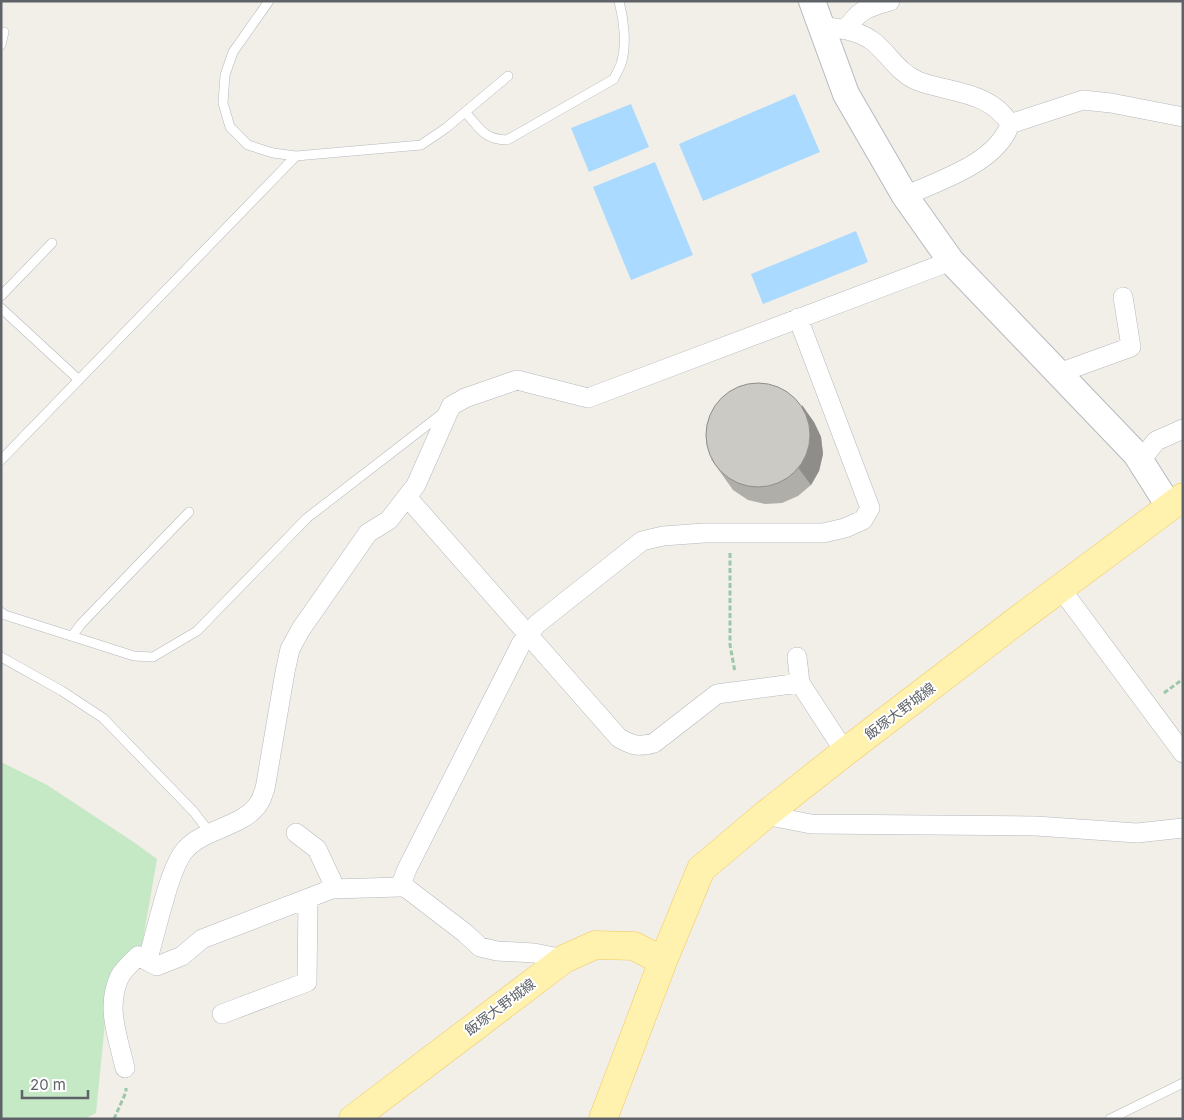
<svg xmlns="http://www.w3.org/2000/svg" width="1184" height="1120" font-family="Inter,'Noto Sans JP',sans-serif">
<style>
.green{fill:#c5e8c5}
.water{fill:#aadaff}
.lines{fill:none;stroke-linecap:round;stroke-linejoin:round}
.lane-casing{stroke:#b5b8bc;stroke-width:10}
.street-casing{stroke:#b5b8bc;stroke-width:20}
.secondary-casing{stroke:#b6babf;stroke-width:28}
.primary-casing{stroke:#f2c960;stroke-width:29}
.path{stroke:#9cc7a9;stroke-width:3;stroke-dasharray:5 2.5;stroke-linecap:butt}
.lane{stroke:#fff;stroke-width:9}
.street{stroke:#fff;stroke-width:19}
.secondary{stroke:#fff;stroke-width:26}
.primary{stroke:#fff2af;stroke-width:28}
.wall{fill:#afaea9}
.shaded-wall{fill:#8f8d8a}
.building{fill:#cccac5;stroke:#8f8d8a}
.labels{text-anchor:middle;stroke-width:4;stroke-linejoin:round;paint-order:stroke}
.street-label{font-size:14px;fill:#5f6368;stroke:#fff}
</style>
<rect width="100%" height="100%" fill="#f1efe8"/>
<path class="green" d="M1,762l46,23 85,56 25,18 -15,86 -29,28 -6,29 -11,111 -12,6h-83z"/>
<path class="water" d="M795,94l25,58 -117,49 -24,-57z
M631,104l18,43 -60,25 -18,-44z
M655,162l38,93 -62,25 -38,-93z
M856,231l12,31 -105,42 -12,-30z"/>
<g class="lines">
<defs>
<path id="lane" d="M269,1l-36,51 -8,23 -2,28 7,24 18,18 25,8 23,3 125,-11 25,-17 62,-52
M1,45l3,-13
M465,112c15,16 18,27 42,28l107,-61c2,-5 5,-10 7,-15 6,-18 3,-44 -2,-63
M1,296l51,-53
M1,308l78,72
M1,460l295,-304
M1,612l4,3 129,41 19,1 44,-26 110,-113 136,-105
M72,636l9,-12 108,-112
M1,657l61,34 41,27 91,94 16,21
M1110,1119l73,-36"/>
<path id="street" d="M821,26c19,3 39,4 54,17 14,12 25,31 43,38 32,12 72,10 92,43
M846,30c12,-20 22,-23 44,-29
M905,196c35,-16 92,-33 105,-72l73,-24 28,3 72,14
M1059,373l72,-26 -8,-50
M1141,460l15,-19 27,-12
M407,497l212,241c14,8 20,9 35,5l63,-49 83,-11
M1061,589l122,164
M797,657l3,26 45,69
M765,815l46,9 225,2 101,7 46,-5
M296,833l21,16 15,32v8
M400,887l7,-18 114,-225 16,-20 105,-83 21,-5 41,-3h119l22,-5 18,-8 7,-12 -72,-190
M147,961c9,-26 22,-95 39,-112 19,-21 58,-22 73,-46 3,-4 4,-10 6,-14l20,-117 5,-23 11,-20 67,-96 21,-13 27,-35 35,-79 14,-8 52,-18 71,18 363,-137
M222,1014l85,-32 1,-83
M125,1068c-7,-31 -20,-61 -5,-92 4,-7 12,-14 18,-20l19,10 25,-10 20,-17 130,-50 68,-2h5l60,46 15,14 17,4 37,2 30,6"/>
<path id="secondary" d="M812,1l34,93 59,102 46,65 185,193 33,52"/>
<path id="primary" d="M353,1119l211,-160 31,-14 39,1 29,15
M603,1119l60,-158 38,-92 64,-54 80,-63 174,-133 164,-122"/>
</defs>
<use href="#lane" class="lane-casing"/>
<use href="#street" class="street-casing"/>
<use href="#secondary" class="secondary-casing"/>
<use href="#primary" class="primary-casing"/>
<path class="path" d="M730,553v92l5,27
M1164,693l19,-14
M114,1119l12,-27v-4"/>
<use href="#lane" class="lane"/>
<use href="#street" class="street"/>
<use href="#secondary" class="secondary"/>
<use href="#primary" class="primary"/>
</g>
<path class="wall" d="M814,422l7,15 2,17 -4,17 -8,14 -13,11 -16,7 -17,1 -17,-4 -15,-10 -22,-31z"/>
<path class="shaded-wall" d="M802,405l12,17 7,15 2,17 -4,17 -8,14 -12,-16z"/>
<path class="building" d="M706 435a52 52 0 1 1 104 0a52 52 0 1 1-104 0Z"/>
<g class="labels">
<g class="street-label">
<text transform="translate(900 711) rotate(-37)" y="5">飯塚大野城線</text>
<text transform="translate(500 1007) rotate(-37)" y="5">飯塚大野城線</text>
</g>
</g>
<rect width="1184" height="1120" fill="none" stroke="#5f6368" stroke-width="5"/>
<path d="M22 1090v8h66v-8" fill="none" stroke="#5f6368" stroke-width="2.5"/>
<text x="30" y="1090" font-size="15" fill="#5f6368" stroke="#ffffff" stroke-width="4" paint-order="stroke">20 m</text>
</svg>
